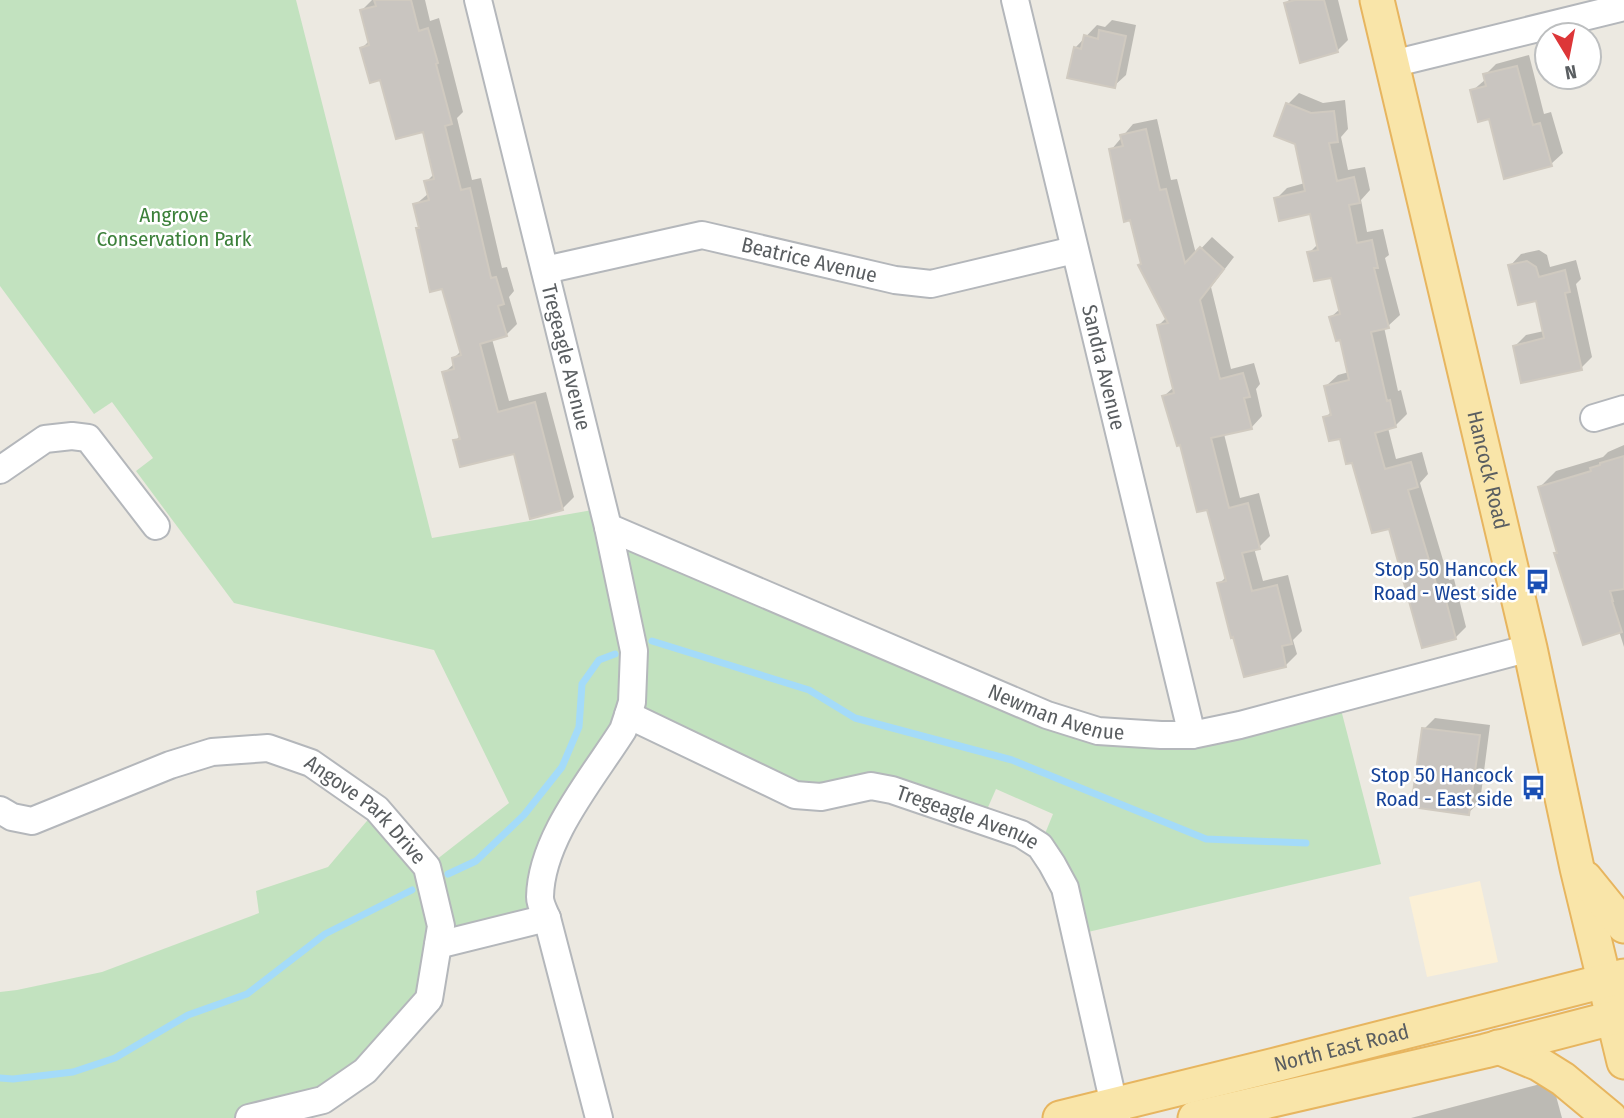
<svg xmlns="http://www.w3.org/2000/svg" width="1624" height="1118" font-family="'Fira Sans Condensed',sans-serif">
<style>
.commercial{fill:#fbf0d7}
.green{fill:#c2e2bf}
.shadow{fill:#0003}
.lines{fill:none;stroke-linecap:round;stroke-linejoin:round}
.stream{stroke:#a4dbf9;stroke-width:7}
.building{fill:#c9c5c0;stroke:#d0cac0;stroke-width:2}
.minor-casing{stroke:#b4b7bb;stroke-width:30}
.major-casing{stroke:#e7b55f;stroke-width:37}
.minor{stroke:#fff;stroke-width:26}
.major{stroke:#f9e5a9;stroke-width:33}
.labels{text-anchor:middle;stroke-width:5;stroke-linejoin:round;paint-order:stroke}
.park-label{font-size:21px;fill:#3c803a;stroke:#fff}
.street-label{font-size:21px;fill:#5a5e61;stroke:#fff}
.transit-label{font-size:21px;fill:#164399;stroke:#fff;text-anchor:end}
</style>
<rect width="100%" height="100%" fill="#ece9e1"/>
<path class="commercial" d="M1480,881l18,81 -71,15 -18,-80z"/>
<path class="green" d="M0,0h296l136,538 172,-30 4,19 439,188 114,20 177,-37 43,166 -306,71 -35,-89 13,-32 -57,-25 -14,32 -90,-31 -71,7 -193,-82 -66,108 -15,95 -109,27 -9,54 -64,72 -116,47h-249v-126l17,-2 85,-18 157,-59 -3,-22 72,-24 49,-58 50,58 82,-64 -75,-153 -200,-47 -98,-132 17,-13 -41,-56 -18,12 -94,-128z"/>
<path class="shadow" d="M372,0h53l5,21 9,-3 24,94 -6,6 15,62 9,-2 21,90 5,-1 7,24 -5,6 8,27 -11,11 -14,4 17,62 37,-9 28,105 -12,12 -47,-57 -60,-11 6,-6 -17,-62 11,-10 -1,-5 8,-8 -19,-63 -25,-58 3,-3 -6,-21 14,-12 -3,-11 9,-9 -11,-43 -43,-52 -19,-30 7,-7 -7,-31z
M1289,0h49l10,40 -11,11 -51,-48z
M1112,20l24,5 -10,50 -12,11 -39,-38 22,-23 8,2z
M1529,55l15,59 7,-2 12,41 -12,11 -61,-47 -18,-26 14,-12 -1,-4 11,-11z
M1299,93l24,10 22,-3 3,29 -7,8 7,33 17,-3 5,23 -9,10 6,32 16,-3 6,26 -4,3 15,57 -12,11 -4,1 14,64 3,-1 6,24 -12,12 -7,2 8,31 26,-7 6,22 -8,9 29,97 5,-1 12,48 -11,11 -65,-112 -49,-89 -16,-19 7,-7 -6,-25 12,-11 11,-3 -8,-34 -10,-21 10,-9 -8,-32 -24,-23 9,-9 -6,-32 -36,-13 11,-11 18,-5 -17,-79z
M1157,119l14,61 6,-1 19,75 16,-17 22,20 -23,30 20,82 23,-6 6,21 -4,5 6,27 -11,12 -27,6 16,64 19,-5 11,43 -11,11 -5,1 9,33 25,-6 14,56 -9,9 4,14 -11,11 -67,-81 8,-8 -18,-68 -28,-65 -17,-47 10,-9 -16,-61 9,-9 -24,-54 -32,-113 22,-26z
M1539,250l8,5 3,12 26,-7 5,19 -5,5 16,73 -11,11 -66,-22 11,-11 18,-4 -7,-33 -27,-32 11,-12z
M1624,445v202l-5,-16 -61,-79 -18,-65 16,-16 47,-14 5,-5z
M1435,718l55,7 -10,77 -12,11 -44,-84z
M1552,1081l10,37h-151z"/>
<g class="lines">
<path class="stream" d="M652,641l157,49 46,28 157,42 194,79 100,4
M448,874l28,-13 48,-46 38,-48 17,-40 3,-43 17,-24 16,-6
M0,1078l13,1 60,-7 42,-14 73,-43 59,-21 78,-60 87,-44"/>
</g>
<path class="building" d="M374,0h37l8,31 9,-3 10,35 -2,1 16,60 -7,2 16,64 9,-2 21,90 5,-1 8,27 -6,2 9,30 -27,8 18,68 37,-10 28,108 -33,9 -16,-65 -54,13 -7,-27 7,-1 -18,-67 12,-3 -2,-11 9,-3 -19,-66 -12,3 -14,-64h3l-6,-24 16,-4 -5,-19 10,-2 -11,-47 -27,7 -16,-59 -10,3 -10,-35 9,-3 -9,-35 16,-4z
M1295,0h29l14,52 -38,11 -16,-60z
M1099,30l27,6 -11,52 -48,-10 7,-31 7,2 3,-14 14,4z
M1517,66l16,59 7,-2 12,43 -48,13 -15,-60 -11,3 -8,-32 16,-4 -3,-12z
M1286,103l25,10 23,-2 4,31 -9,1 8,38 17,-4 6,26 -11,2 8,38 15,-3 6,28h-4l15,60 -18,4 16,69 3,-1 6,27 -21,6 10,36 26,-7 7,25 -10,3 30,100 5,-1 13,50 -34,9 -33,-119 -17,4 -20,-70 -6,1 -6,-25 -11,2 -6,-24 8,-2 -7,-29 25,-6 -9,-40 -4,1 -7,-24 11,-3 -9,-36 -17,3 -7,-29 11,-2 -8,-36 -31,7 -5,-23 31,-7 -10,-47 -21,-8z
M1146,129l14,61 6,-1 19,74 15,-16 24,22 -24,31 20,79 23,-6 7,24 -6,1 8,31 -41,9 18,70 19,-5 12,46 -18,4 10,38 25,-6 15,59 -10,2 4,21 -42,10 -11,-40 -2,1 -14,-55 9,-2 -19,-71 -10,2 -17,-67 -3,1 -15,-50 12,-3 -17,-68 11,-2 -30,-58 3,-1 -11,-44 -6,2 -15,-73 14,-3 -3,-11z
M1527,261l9,6 3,10 26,-7 5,22 -5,1 17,77 -61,13 -8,-37 31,-8 -8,-37 -18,4 -10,-40z
M1624,456v133l-14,2 3,10h-1l10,31 -39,13 -29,-92h3l-19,-66 53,-16 -1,-3 10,-3v-2z
M1422,728l58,7 -11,80 -58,-8z"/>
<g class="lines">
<defs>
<g id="minor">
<path id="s1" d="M478,0l130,527 26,124 -2,51 -4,13"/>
<path id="s2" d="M1015,0l177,735"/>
<path d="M1392,64l232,-57"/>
<path id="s3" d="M545,270l157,-35 193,45 36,4 143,-34"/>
<path d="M1594,418l30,-9"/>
<path d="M0,470l45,-31 27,-3 16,2 68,88"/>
<path id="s4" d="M608,527l439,188 51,16 63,4h31l48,-10 290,-77"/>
<path id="s5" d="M0,810l12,7 20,4 138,-56 42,-13 56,-4 43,15 66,46 50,58 14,59 -12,73 -64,72 -42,29 -74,18"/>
<path d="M438,945l109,-27"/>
<path id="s6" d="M599,1118l-52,-200c-3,-7 -7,-14 -7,-21 1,-59 52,-118 83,-167l5,-15 167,80 26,2 50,-11 21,4 129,44 19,12 12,18 13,24 52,230"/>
</g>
<g id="major">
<path id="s7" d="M1377,0l153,648 47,220 47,194"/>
<path d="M1585,878l39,48"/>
<path d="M1498,1047l41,17 24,15 47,39"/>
<path id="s8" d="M1060,1118l219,-54 345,-88"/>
<path d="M1195,1118l290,-67 139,-36"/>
</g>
</defs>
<use href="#minor" class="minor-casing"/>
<use href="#major" class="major-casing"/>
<use href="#minor" class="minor"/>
<use href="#major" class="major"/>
</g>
<defs>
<symbol id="bus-bare" viewBox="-9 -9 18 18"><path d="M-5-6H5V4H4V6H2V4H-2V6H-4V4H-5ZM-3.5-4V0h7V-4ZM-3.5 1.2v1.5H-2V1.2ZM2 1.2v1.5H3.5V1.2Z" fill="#1a4fb4" stroke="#fff" stroke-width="2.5" paint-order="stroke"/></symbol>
</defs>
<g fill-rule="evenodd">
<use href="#bus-bare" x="1520" y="564" width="35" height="35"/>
<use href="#bus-bare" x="1516" y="770" width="35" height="35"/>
</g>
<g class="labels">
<g class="park-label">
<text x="174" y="222">Angrove<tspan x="174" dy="24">Conservation Park</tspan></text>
</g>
<g class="street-label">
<text dy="7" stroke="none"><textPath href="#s3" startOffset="271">Beatrice Avenue</textPath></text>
<text dy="7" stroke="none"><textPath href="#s1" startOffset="368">Tregeagle Avenue</textPath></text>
<text dy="7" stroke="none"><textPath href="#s2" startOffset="378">Sandra Avenue</textPath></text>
<text dy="7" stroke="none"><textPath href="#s7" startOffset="483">Hancock Road</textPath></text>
<text dy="7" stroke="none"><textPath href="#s4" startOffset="486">Newman Avenue</textPath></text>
<text dy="7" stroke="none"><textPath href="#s5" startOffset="401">Angove Park Drive</textPath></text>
<text dy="7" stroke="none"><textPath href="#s6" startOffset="798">Tregeagle Avenue</textPath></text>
<text dy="7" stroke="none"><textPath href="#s8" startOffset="290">North East Road</textPath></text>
</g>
<g class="transit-label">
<text x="1517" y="576">Stop 50 Hancock<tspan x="1517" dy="24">Road - West side</tspan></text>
<text x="1513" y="782">Stop 50 Hancock<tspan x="1513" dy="24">Road - East side</tspan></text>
</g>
</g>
<g transform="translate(1568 56) rotate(170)"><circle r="33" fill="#ffffff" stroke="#bdbfc0" stroke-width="2"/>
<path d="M0-5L12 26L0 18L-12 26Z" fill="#dd3638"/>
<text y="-10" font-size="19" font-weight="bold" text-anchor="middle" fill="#5a5e61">N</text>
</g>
</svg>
